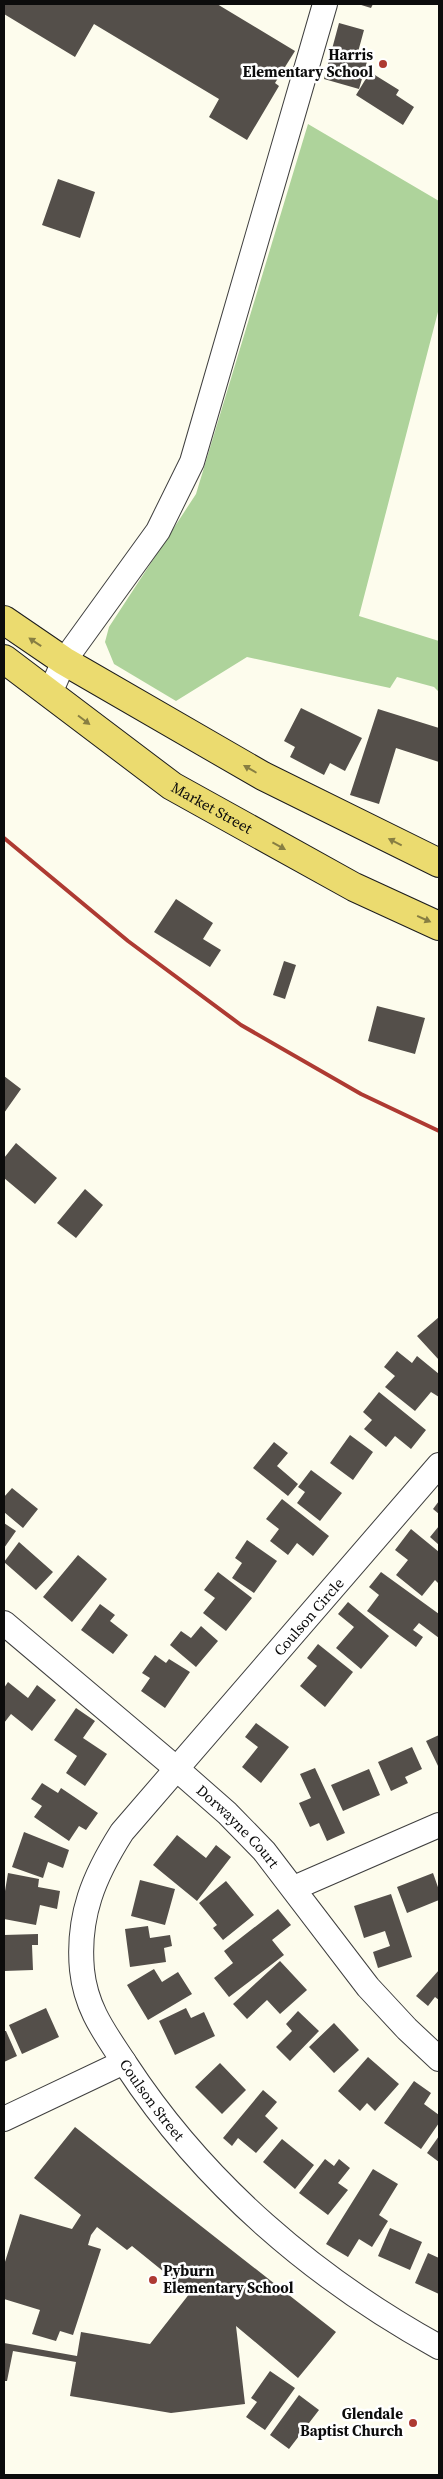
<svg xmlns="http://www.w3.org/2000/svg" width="443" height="2479" font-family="'Source Serif 4',serif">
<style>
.forest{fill:#aed39b}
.building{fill:#544f4a}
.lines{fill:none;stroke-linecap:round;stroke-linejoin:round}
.minor-casing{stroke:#3f3f3f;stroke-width:26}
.major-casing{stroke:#1d1d1d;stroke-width:30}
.minor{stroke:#fff;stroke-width:24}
.major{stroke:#ebdb6f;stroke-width:28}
.rail{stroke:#ae3a32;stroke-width:4}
.oneway{fill:#877e42}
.poi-dot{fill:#ae3a32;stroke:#fff;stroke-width:2}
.labels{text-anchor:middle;stroke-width:5;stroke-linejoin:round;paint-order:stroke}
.poi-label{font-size:15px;font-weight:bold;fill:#0c0c0c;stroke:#fff;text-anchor:end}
.street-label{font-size:15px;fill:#0c0c0c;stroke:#fff}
</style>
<rect width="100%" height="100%" fill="#fdfced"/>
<path class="forest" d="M308,124l131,77v107l-80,308 80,25v51l-5,-5 -37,-10 -7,11 -143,-31 -71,44 -62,-37 -9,-22 4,-15 87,-133z"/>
<path class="building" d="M4,4h213l78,47 -20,32 4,3 -32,54 -38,-23 10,-18 -125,-75 -19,33 -71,-43z
M358,4h15l-2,4z
M339,23l25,7 -6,22 11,3 -10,34 -35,-10z
M370,72l29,18 -3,5 18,12 -11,18 -47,-30z
M58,179l37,13 -15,46 -38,-13z
M301,708l61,30 -17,33 -15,-8 -6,12 -34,-18 5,-10 -11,-6z
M378,709l61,19v34l-43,-14 -17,56 -29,-9z
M176,899l37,24 -10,16 18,11 -11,17 -56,-35z
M284,961l12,4 -11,34 -12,-4z
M377,1006l48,12 -10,36 -47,-13z
M4,1076l17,13 -17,24z
M16,1143l41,35 -22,26 -31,-26v-20z
M85,1189l18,16 -27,33 -19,-15z
M439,1317v43l-22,-24z
M397,1351l15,12 5,-7 22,18v23l-8,-5 -16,19 -30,-24 10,-11 -11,-9z
M379,1392l47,38 -15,19 -16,-13 -9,11 -22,-18 8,-9 -9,-8z
M350,1435l23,17 -20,28 -23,-17z
M274,1442l14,11 -11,13 21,18 -10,12 -35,-28z
M311,1470l31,23 -22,28 -23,-18 8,-11 -7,-5z
M12,1488l26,21 -15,19 -19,-16v-15z
M282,1499l47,37 -16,20 -16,-13 -9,12 -18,-14 9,-12 -13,-10z
M439,1501v13l-6,-5z
M4,1523l12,8 -12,17z
M439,1526v19l-9,-8z
M411,1529l28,23v32l-4,-4 -13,16 -26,-21 12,-15 -13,-10z
M247,1540l30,21 -23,32 -22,-15 10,-15 -7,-5z
M19,1542l34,30 -17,18 -32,-28z
M78,1555l29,24 -35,43 -29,-25z
M218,1572l34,26 -26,33 -23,-18 12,-15 -11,-8z
M381,1572l58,42v24l-20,-15 -6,7 10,7 -7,10 -49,-36 12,-16 -10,-8z
M348,1602l41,34 -28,33 -25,-21 18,-21 -16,-13z
M100,1604l15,11 -5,6 18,14 -15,19 -32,-24z
M201,1626l17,15 -22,26 -26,-22 11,-14 10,7z
M318,1644l35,28 -28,35 -25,-21 17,-20 -10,-8z
M155,1655l11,8 3,-4 21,13 -25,36 -24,-17 9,-13 -8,-5z
M8,1682l20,16 9,-13 19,15 -24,31 -21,-17 -7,9v-35z
M76,1708l19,13 -12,17 24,16 -22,32 -19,-13 11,-17 -23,-16z
M256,1723l33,24 -28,36 -19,-16 16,-20 -13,-10z
M439,1735v33l-13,-27z
M412,1747l10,22 -17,8 3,6 -17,8 -13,-29z
M315,1768l30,65 -18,8 -8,-18 -9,4 -11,-24 12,-5 -11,-24z
M369,1769l11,26 -37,16 -12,-26z
M42,1783l16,10 3,-5 37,25 -12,17 -7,-4 -10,15 -35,-24 8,-11 -11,-7z
M24,1832l45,18 -6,18 -15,-6 -5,16 -31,-11z
M177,1835l29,23 10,-13 15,12 -34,44 -44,-36z
M8,1873l31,6 -1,8 22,4 -3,18 -17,-4 -4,20 -32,-6v-22z
M433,1873l6,17v10l-32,13 -10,-26z
M140,1880l35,9 -10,36 -34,-9z
M226,1881l28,34 -31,25 -10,-12 4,-3 -18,-22z
M391,1894l21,63 -34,11 -5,-16 17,-6 -5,-15 -21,7 -10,-32z
M278,1909l13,16 -19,15 12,15 -55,42 -15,-19 19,-15 -9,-12z
M148,1926l2,12 20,-3 2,11 -8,2 2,14 -36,5 -5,-38z
M38,1934v11h-6l1,25 -29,1v-36z
M280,1961l27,29 -27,24 -13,-14 -20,19 -14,-15z
M154,1969l8,13 16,-10 14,22 -44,26 -21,-35z
M439,1970v30l-4,-3 -7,9 -12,-10z
M46,2008l13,29 -37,17 -13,-29z
M186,2008l5,10 13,-6 11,24 -40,19 -16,-34z
M298,2011l21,20 -29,30 -14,-14 16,-16 -6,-7z
M334,2023l25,27 -25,23 -25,-26z
M4,2031h2l11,25 -13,6z
M368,2057l31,27 -24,27 -8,-8 -7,8 -22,-20z
M220,2063l26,27 -24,24 -27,-27z
M414,2081l17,12 -7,11 15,11v8l-18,26 -37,-26z
M263,2090l14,12 -12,14 13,12 -22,25 -18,-15 -6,8 -9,-8z
M75,2127l261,205 -38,46 -62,-52 9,78 -74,9 -101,-17 6,-34 -63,-11 -6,30h-3v-38l73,13 4,-24 69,12 40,-51 -58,-47 -5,4 -30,-23 -6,8 -3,10 13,4 -28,86 -13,-4 -4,10 -24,-7 8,-24 -36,-11v-34l16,-51 52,15 9,-14 -47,-37z
M439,2136v26l-12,-9z
M282,2139l32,26 -19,24 -32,-27z
M325,2159l9,7 5,-7 11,9 -12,15 10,7 -20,25 -29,-22z
M373,2169l25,15 -19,31 9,6 -16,26 -13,-8 -11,18 -22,-13z
M390,2228l32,14 -12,28 -32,-14z
M428,2253l11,5v36l-24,-11z
M270,2371l25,17 -30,42 -19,-13 11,-15 -6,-4z
M299,2395l20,15 -30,39 -19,-14z"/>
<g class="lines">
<defs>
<g id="minor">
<path d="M50,693l14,-32 94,-130 34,-69 133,-458"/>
<path id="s1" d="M439,1465l-317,367c-28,44 -45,84 -40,138 4,39 23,63 44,95 78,119 188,213 313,282"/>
<path id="s2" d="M4,1623l174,147 49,43 37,38 104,136 39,42 32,30"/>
<path d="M294,1888l145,-63"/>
<path d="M4,2119l120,-57"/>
</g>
<g id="major">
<path d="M4,620l60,41 199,115 176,87"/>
<path id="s3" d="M4,659l168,127 182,101 85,39"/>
</g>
</defs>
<use href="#minor" class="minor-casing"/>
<use href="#major" class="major-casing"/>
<use href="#minor" class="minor"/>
<use href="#major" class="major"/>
<path class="rail" d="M4,838l124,103 113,84 120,69 78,37"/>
</g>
<defs><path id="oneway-solid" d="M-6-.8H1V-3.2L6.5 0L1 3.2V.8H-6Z" transform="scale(1.25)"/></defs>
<g class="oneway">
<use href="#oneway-solid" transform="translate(35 642) rotate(-146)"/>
<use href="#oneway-solid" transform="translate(84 720) rotate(37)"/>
<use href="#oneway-solid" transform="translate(250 769) rotate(-150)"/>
<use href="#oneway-solid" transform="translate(395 842) rotate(-153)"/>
<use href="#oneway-solid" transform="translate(279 846) rotate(29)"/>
<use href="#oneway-solid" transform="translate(424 919) rotate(24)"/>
</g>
<g class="poi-dot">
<circle cx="383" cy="64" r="5"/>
<circle cx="153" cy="2280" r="5"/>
<circle cx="413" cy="2423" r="5"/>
</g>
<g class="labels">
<g class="poi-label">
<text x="373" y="60">Harris<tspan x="373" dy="17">Elementary School</tspan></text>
<text x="163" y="2276" text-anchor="start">Pyburn<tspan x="163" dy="17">Elementary School</tspan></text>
<text x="403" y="2419">Glendale<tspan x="403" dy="17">Baptist Church</tspan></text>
</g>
<g class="street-label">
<text dy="5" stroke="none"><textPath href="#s3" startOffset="256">Market Street</textPath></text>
<text transform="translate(309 1617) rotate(-49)" y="5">Coulson Circle</text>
<text dy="5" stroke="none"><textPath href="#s2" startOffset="310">Dorwayne Court</textPath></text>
<text dy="5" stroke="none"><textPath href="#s1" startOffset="781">Coulson Street</textPath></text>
</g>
</g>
<rect width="443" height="2479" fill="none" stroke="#0c0c0c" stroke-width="10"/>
</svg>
